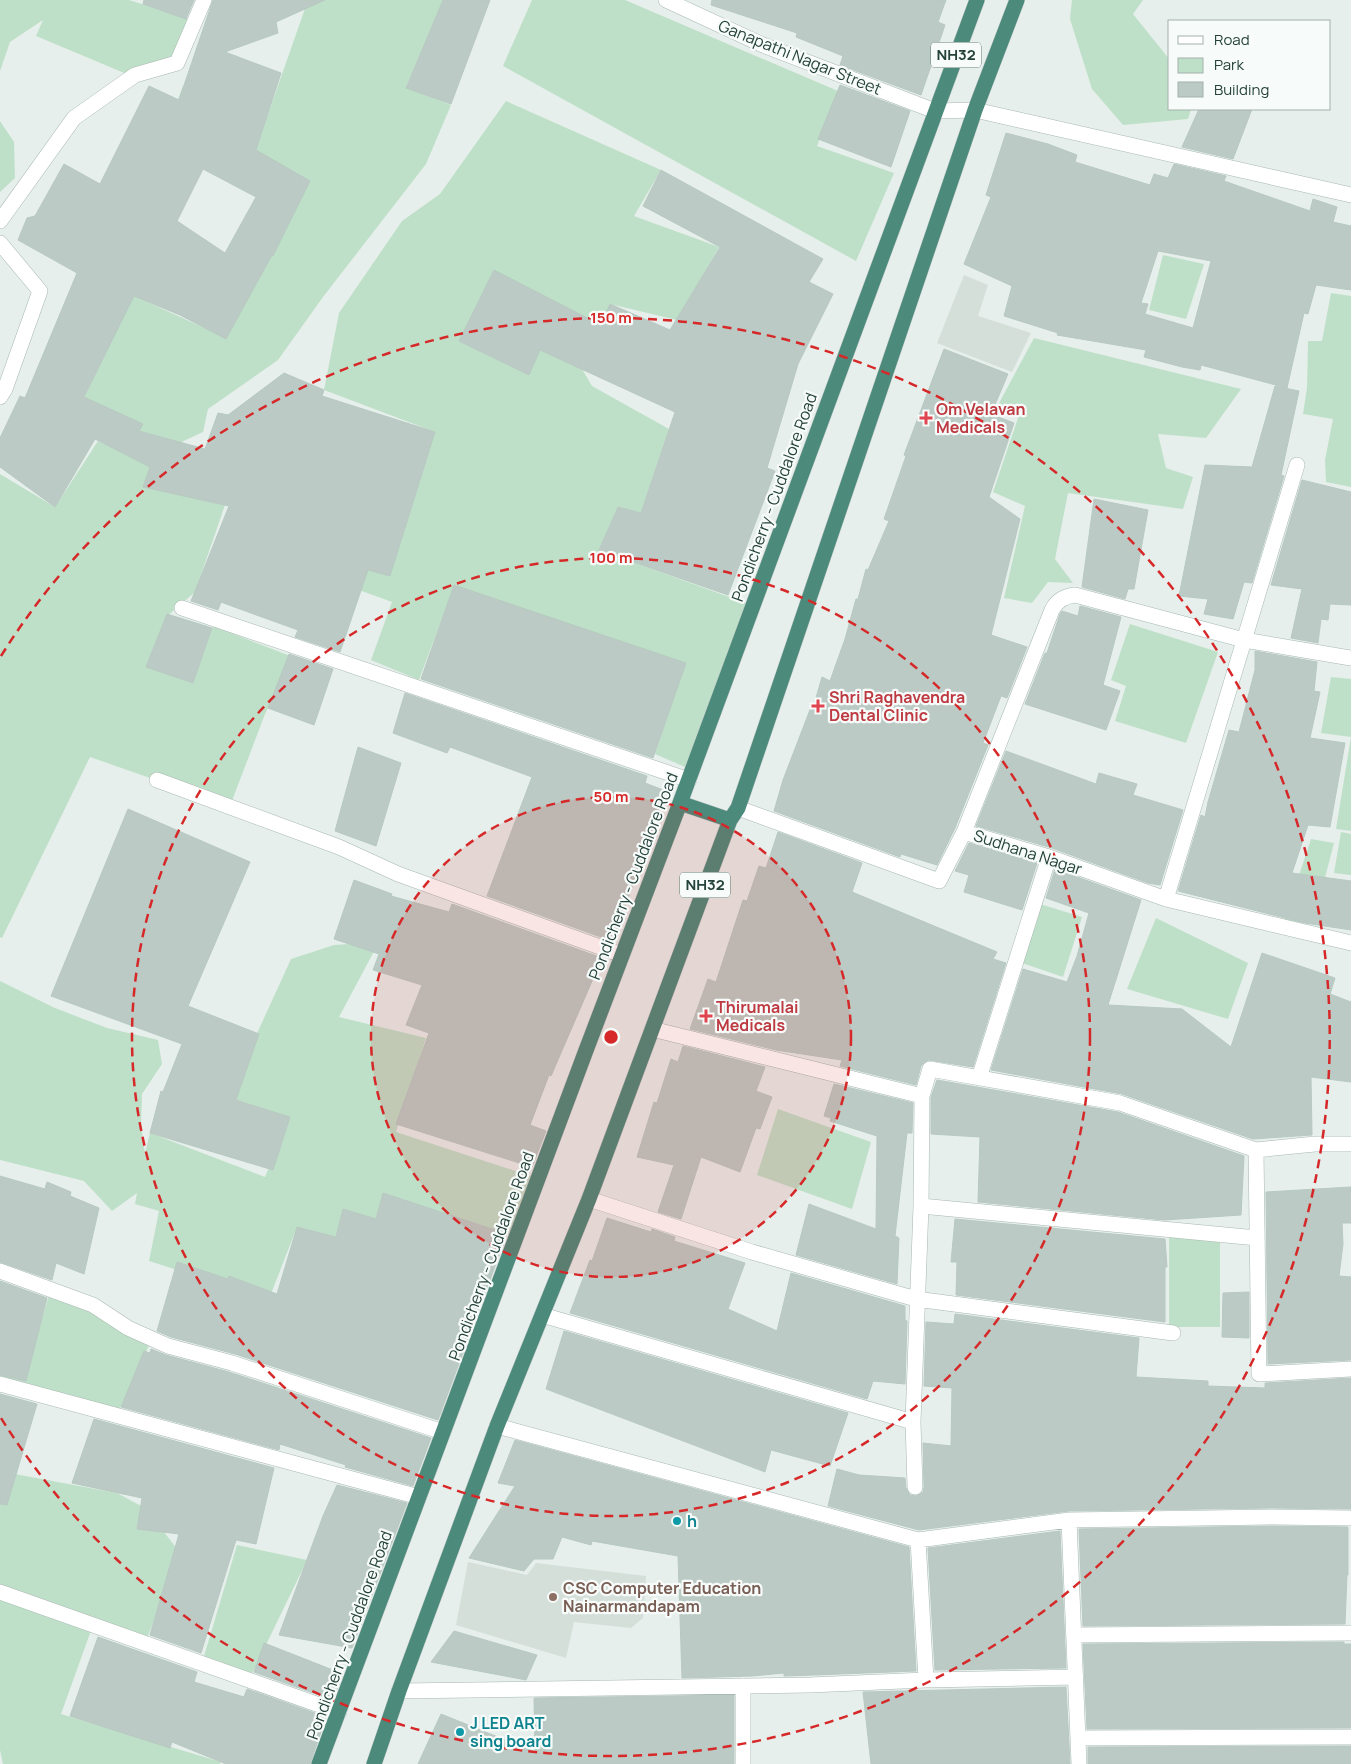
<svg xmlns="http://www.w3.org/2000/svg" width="1351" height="1764" font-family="Manrope,sans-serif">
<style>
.built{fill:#d4dfda}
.green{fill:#bfe0c8}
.building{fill:#bbcac4;stroke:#b8c9c2;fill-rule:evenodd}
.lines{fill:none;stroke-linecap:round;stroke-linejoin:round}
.minor-casing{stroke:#a8b8b2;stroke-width:16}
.trunk-casing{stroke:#c2cac8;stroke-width:16}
.minor{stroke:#fff;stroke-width:15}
.trunk{stroke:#4c8a7c;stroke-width:15}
.ring{fill:none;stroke:#d62828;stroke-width:2.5;stroke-dasharray:9 6}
.health-dot{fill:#e0444e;stroke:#f7fbf9;stroke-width:2}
.culture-dot{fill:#0f9aa8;stroke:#f7fbf9;stroke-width:2}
.education-dot{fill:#8d6e63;stroke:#f7fbf9;stroke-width:2}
.labels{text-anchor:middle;stroke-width:4.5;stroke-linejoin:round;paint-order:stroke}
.shield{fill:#f7fbf9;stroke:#637a73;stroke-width:1}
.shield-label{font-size:15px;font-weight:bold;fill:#24423a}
.street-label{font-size:16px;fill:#24423a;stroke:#f7fbf9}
.health-label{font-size:16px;font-weight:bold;fill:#be3a42;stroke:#f7fbf9;text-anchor:start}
.culture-label{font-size:16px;font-weight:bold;fill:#0d838f;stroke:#f7fbf9;text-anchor:start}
.education-label{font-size:16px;font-weight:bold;fill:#785e54;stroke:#f7fbf9;text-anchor:start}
.centre{fill:#d62828;stroke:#f7fbf9;stroke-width:2.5}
.ring-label{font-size:15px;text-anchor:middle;font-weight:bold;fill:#d62828;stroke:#f7fbf9;stroke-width:4.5;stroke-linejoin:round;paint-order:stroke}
</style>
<rect width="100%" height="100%" fill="#e6efeb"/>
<path class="built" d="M964,275l24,10 -10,31 53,17 -19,39 -75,-29z
M468,1562l59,13 9,-12 110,13 -3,42 -12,10 -57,-6 -8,36 -110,-33z"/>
<path class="green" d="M0,0h129l66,21 -16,38 -50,16 -93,-39 7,-16 -33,22 -10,29z
M308,0h135l-37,87 45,18 -25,59 -103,133 -45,63 -70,49 -5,23 -26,12 -33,43 81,18 -30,87 -29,25 -19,50 46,16 20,-57 80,31 -28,57 -35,92 -140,-49 -88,181 -2,-1v-463l55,33 43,-66 29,14 15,-31 -37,-12 -21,-14 48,-103 90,41 87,-154 -115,-56 -16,-27 5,-13 84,31z
M532,0h93l213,91 -21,55 77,27 -38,88 -353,-195z
M1072,0h71l-10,14 37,46v49h21l-3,10 -65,6 -31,-36 -22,-70z
M506,101l155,69 -27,46 85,31 -42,73 -67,-16 -28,65 10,17 77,43 -28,84 -23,-6 -19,43 147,53 -54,167 -37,-16 30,-90 -231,-78 -35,94 -48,-20 21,-58 -44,-16 4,-27 41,7 42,-134 -111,-42 15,-77 63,-92 38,-27z
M0,121l14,21 1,36 -15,14z
M1163,255l41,9 -18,55 -37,-9z
M1331,293l20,3v191l-25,-5 -1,-22 8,-41 -30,-5 4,-26 1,-47h14z
M1034,338l207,51 -35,49 -48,-4 8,34 27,9 -10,32 -115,-16 -13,66 18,24 -25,-1 -16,21 -28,-5 21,-92 -32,-14 26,-77 -22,-8z
M1130,624l88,28 -32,91 -71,-22 11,-35 -15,-6z
M1331,677l20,2v152l-15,-2 15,-92 -30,-4z
M1341,832l10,2v41l-17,-2z
M1311,839l23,4 -21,81 -29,-4z
M1040,904l42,13 -19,60 -41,-14z
M1156,918l92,45 -20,56 -101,-30z
M379,942l-40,75 87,21 -30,94 138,45 -22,59 -129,-43 -7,26 -33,-10 -7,28 -39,-10 -28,72 -120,-38 10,-50 -24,-7 2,-11 -25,18 -28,-30 -84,-21v-179l55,27 52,20 51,12 4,24 -20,30 -1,32 4,27 5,-20 115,44 25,-60 -62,-20 63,-138 43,-14z
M778,1109l93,33 -19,67 -95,-34z
M1169,1235l51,7v85h-51z
M51,1289l99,54 -33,72 -117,-31v-17l26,4z
M4,1472l113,21 24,13 -4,23 27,3 17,22 -36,89 -145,-57v-100z
M237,1545l70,15 -58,120 -47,-17z
M0,1592l93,33 -32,89 160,48 -1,2h-217l-3,-14z"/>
<path class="building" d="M144,0h50l-8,19 -43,-15z
M213,0h112l-49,22 2,11 -53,19 56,21 -25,77 54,31 -37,75 -1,-1 -46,84 -46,-24 -46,-19 -50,101 59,27 -4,7 66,18 13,-36 10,2 56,-42 40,17 -2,6 113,36 -45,144 -22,-6 -28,82 -45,-15 3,-7 -61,-22 -16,-6 -3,8 -27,-9 38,-95 -86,-19 7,-20 -55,-28 -40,68 -55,-40v-29l20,-42 5,2 52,-125 -59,-33 9,-22 8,-2 29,-52 36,20 49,-98 30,14zM203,169l53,28 -31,56 -48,-32z
M443,0h47l-39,104 -45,-16z
M712,0h234l-8,22 7,3 -24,70 -81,-30 3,-9 -47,-19 1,-4 -86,-28z
M840,85l70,26 -19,56 -73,-28z
M1199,109h53l-19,50 -51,-12z
M1006,133l42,11 29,11 -2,7 75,23 4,-11 14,4 6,-14 52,12 -2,5 86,30 3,-12 24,8 -4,15 18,4v64l-35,-5 -8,29 -4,-1 -17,75 -86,-23 -1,5 -18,-3 -38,-10 2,-7 -89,-15 1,-2 -54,-17 8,-30 -48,-22 27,-67 -5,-2zM1158,251l53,10 -18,67 -48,-14 3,-10 -7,-1z
M661,170l162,89 -14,23 24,12 -35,70 -31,104 8,3 -47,124 -129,-45 19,-43 23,6 34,-101 -135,-62 -11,25 -70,-34 35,-71 107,55 9,-21 60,26 50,-83 -77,-41z
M944,349l64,25 -17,40 23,9 -25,74 31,22 -29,116 36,12 -20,51 -6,-2 -18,47 5,2 -33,83 -18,37 -36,-11 -1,3 -126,-46 9,-31 28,-73 2,1 9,-31 8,4 15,-42 11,-40h2l8,-30 2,1 21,-49 -5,-2 22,-63 -2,-1z
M1275,386l24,5 -18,84 3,1 -32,107 -8,-1 -11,37 -29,-5 4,-15 -29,-3 26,-131 47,2z
M1302,480l49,12v113l-21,-1 -2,16 -7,-1 -3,24 -27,-5 11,-49 -31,-4z
M1094,499l54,11 -14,79h-6l-3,10 -43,-12z
M454,585l232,78 -33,95 -232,-79z
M1080,606l41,11 -18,68 17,6 -14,39 -81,-26 20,-51h2l13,-39 2,-3 16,5z
M167,614l45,14 -19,55 -47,-16z
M1255,651l62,11 -3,29 6,1 -10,46 35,5 -15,84 -22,-2 -16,48 59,8v49l-46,-7 -127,-32 23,-76 4,2 3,-15 21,-72 10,2 16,-62z
M289,654l44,15 -19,56 -46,-17z
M405,693l242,83 -2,7 21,8 -51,144 -3,-1 -3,6 -122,-44 45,-119 -82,-30 -3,6 -54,-20z
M358,747l43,16 -25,83 -41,-15z
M1006,751l90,33 3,-11 38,11 -4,11 50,15 -23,75 -12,-2 -96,-35 -76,-22z
M128,809l122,53 -62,144 71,28 -23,66 54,17 -17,53 -123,-37 11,-42 2,1 19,-48 -131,-48z
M778,832l84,31 -10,29 145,60 -4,7 13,4 -33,104 -45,-7 -7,6 -5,19 -76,-19 2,-6 -66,-10 -86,-21 18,-50 8,3 27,-82 4,1 12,-35 7,2z
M969,843l68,20 -15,47 -58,-18 5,-17 -14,-4z
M1055,869l86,31 -33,105 74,4 49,38 31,-94 73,25 -5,16 21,8v80l-40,-5 1,58 -59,4 -131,-45 -131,-24 32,-101 44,13 10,-26 12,-43 -43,-15z
M354,880l38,14 -1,2 58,16 3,-8 150,54 -51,118 -2,-1 -19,50 16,6 -14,36 -136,-43 33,-91 -23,-8 16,-40 -49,-15 6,-16 -45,-15z
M683,1046l82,21 -9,24 16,6 -12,32 -4,-1 -16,44 -39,-15 -20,62 -23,-7 16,-47 -37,-8 17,-55 3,1 14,-44 7,3z
M937,1080l181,32 126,44 -3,59 -77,5 -186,-18 2,-65 -49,-3v-37z
M834,1084l79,19 -1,30h-5l-12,103 4,2 -2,46 -101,-29 13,-51 67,25 1,-93 -47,-15 1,-3 -7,-2z
M0,1176l45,13 2,-7 24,10 -1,4 29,12 -15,66 -28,-11 -4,17 -52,-18z
M1351,1187v36h-9l1,21 -4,32 12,1v83l-83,4 -2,-172z
M383,1193l124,41 -69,186 -203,-66 -64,-17 -14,-6 20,-69 51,17 1,-3 48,18 20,-67 39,10 7,-28 33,10z
M607,1218l44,14 1,-3 23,8 -1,4 71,22 -17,46 49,22 14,-58 114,33v14l2,1 -2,63 -32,-3 -6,18 -297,-86 20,-53 2,1z
M955,1219l210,20 2,28h-2v55l-209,-27 1,-33h-6z
M0,1281l47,17 -21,83 -26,-6z
M1249,1292v46l-27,-1 1,-44z
M955,1314l184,24 -3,39 72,4v5l57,2v-5l86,-5v131l-79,-1 -203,3 -150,19 -91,-24 9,-37 22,6 46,3 1,10 4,7 6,1 7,-4 1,-5 -1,-44 28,3 1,-58 -28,-2 2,-64 28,2z
M564,1331l284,82 -18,53 -59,-16 -6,22 -219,-83z
M151,1349l15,6 63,17 202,66 -18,48 -68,-19 1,-2 -66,-21 -1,6 -158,-43 23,-56 6,2z
M0,1394l37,10 -30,101 -7,-1z
M94,1419l180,49 -18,76 -20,-4 -35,113 -51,-18 29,-101 -42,-5 5,-31 -70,-15z
M515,1440l394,107 7,124 -102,4 -30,1v-3l-32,3 -70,2 -4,-122 -86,-15 -1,4 -29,-8 -9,22h-19l-10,12 -55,-13 46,-72 -17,-3z
M337,1485l70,18 -55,145 -73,-13 44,-119z
M1272,1526l76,1v48h-1l-2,49 -262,2 -4,-97z
M1060,1531l6,137 -131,2 -7,-122z
M454,1631l83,24 -11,25 -95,-18z
M98,1637l99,35 -3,10 50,15 3,-8 79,28 -16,47h-84l-54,-22 -2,6 -100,-32z
M1344,1642v2h7v84l-264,1 -4,-85z
M264,1643l79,31 -10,26 -79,-28z
M1066,1687l4,77h-199l-8,-72z
M734,1695v69h-316l23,-50 94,38 -1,-54z
M1351,1746v18h-263v-17z"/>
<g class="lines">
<defs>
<path id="minor" d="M666,0l97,45 172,66 40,-1 376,85
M0,221l74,-103 61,-43 42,-12 27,-63
M0,243l40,48 -35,98 -5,8
M182,608l507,172
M157,780l182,67 59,27 224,81
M738,808l201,73 25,-49 85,25 117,42 185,44
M964,832l88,-222c5,-10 13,-14 23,-15l169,45 107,18
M1166,899l131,-434
M652,1029l270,67 -1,110 -8,216 2,65
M979,1078l70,-221
M922,1096l8,-27 190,34 136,47 59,-6h36
M1256,1150l3,224 92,-5
M589,1199l163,53 164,47 257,34
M921,1206l336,32
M0,1271l93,34 35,23 40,18 64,17 211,69
M542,1315l371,107
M0,1384l419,113
M497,1426l421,114 151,-20 203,-3 79,1
M1069,1520l10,244
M918,1540l8,140
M0,1592l339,120
M1074,1635l277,-2
M399,1691l411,-6 116,-5 150,-3
M1078,1738l273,-1
M743,1764v-78"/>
<path id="trunk" d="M680,803l50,17
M319,1764l266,-711 95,-250 297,-803
M374,1764l25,-73 98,-265 92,-227 141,-379 8,-12 237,-698 42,-110"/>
</defs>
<use href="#minor" class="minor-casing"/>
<use href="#trunk" class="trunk-casing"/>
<use href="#minor" class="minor"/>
<use href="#trunk" class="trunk"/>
</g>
<circle cx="611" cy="1037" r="240" fill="#d62828" fill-opacity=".12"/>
<g class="ring">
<circle cx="611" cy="1037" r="240"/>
<circle cx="611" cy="1037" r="479"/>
<path d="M1 656A719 719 0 1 1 1 1418"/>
</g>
<g class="health-dot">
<path d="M923.5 410.5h5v5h5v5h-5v5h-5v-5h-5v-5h5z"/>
<path d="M815.5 698.5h5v5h5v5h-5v5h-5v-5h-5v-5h5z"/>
<path d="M703.5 1008.5h5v5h5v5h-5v5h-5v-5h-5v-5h5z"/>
</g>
<g class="culture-dot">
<circle cx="677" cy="1521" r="5"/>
<circle cx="460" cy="1732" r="5"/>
</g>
<circle class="education-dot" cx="553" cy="1597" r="5"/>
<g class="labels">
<g class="shield">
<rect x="931" y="42.5" width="50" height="25" rx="4"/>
<rect x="680" y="872.5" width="50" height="25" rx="4"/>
</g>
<g class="shield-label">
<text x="956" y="60">NH32</text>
<text x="705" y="890">NH32</text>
</g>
<g class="street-label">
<text transform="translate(800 57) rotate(22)" y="6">Ganapathi Nagar Street</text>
<text transform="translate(774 497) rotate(-70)" y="6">Pondicherry - Cuddalore Road</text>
<text transform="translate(1028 852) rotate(18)" y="6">Sudhana Nagar</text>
<text transform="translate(633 876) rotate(-69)" y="6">Pondicherry - Cuddalore Road</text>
<text transform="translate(491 1256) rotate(-70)" y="6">Pondicherry - Cuddalore Road</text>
<text transform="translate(349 1635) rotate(-70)" y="6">Pondicherry - Cuddalore Road</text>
</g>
<g class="health-label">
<text x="936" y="415">Om Velavan<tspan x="936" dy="18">Medicals</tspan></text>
<text x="829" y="703">Shri Raghavendra<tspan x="829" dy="18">Dental Clinic</tspan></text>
<text x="716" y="1013">Thirumalai<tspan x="716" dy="18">Medicals</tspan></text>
</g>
<g class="culture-label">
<text x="687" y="1527">h</text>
<text x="470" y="1729">J LED ART<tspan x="470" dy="18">sing board</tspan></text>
</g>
<g class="education-label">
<text x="563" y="1594">CSC Computer Education<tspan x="563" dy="18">Nainarmandapam</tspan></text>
</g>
</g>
<circle cx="611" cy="1037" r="8" class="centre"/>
<g class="ring-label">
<text x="611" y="323">150 m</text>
<text x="611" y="563">100 m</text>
<text x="611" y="802">50 m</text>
</g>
<rect x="1168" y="20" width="162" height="90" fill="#f7fbf9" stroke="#a3b1ad"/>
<rect x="1178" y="36" width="25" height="8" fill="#ffffff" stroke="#a3b1ad"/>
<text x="1214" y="45" font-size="15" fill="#24423a">Road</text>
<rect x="1178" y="58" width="25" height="15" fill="#bfe0c8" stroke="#a3b1ad"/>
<text x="1214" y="70" font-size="15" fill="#24423a">Park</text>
<rect x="1178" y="82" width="25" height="15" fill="#bbcac4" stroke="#a3b1ad"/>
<text x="1214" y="95" font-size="15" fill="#24423a">Building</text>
</svg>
